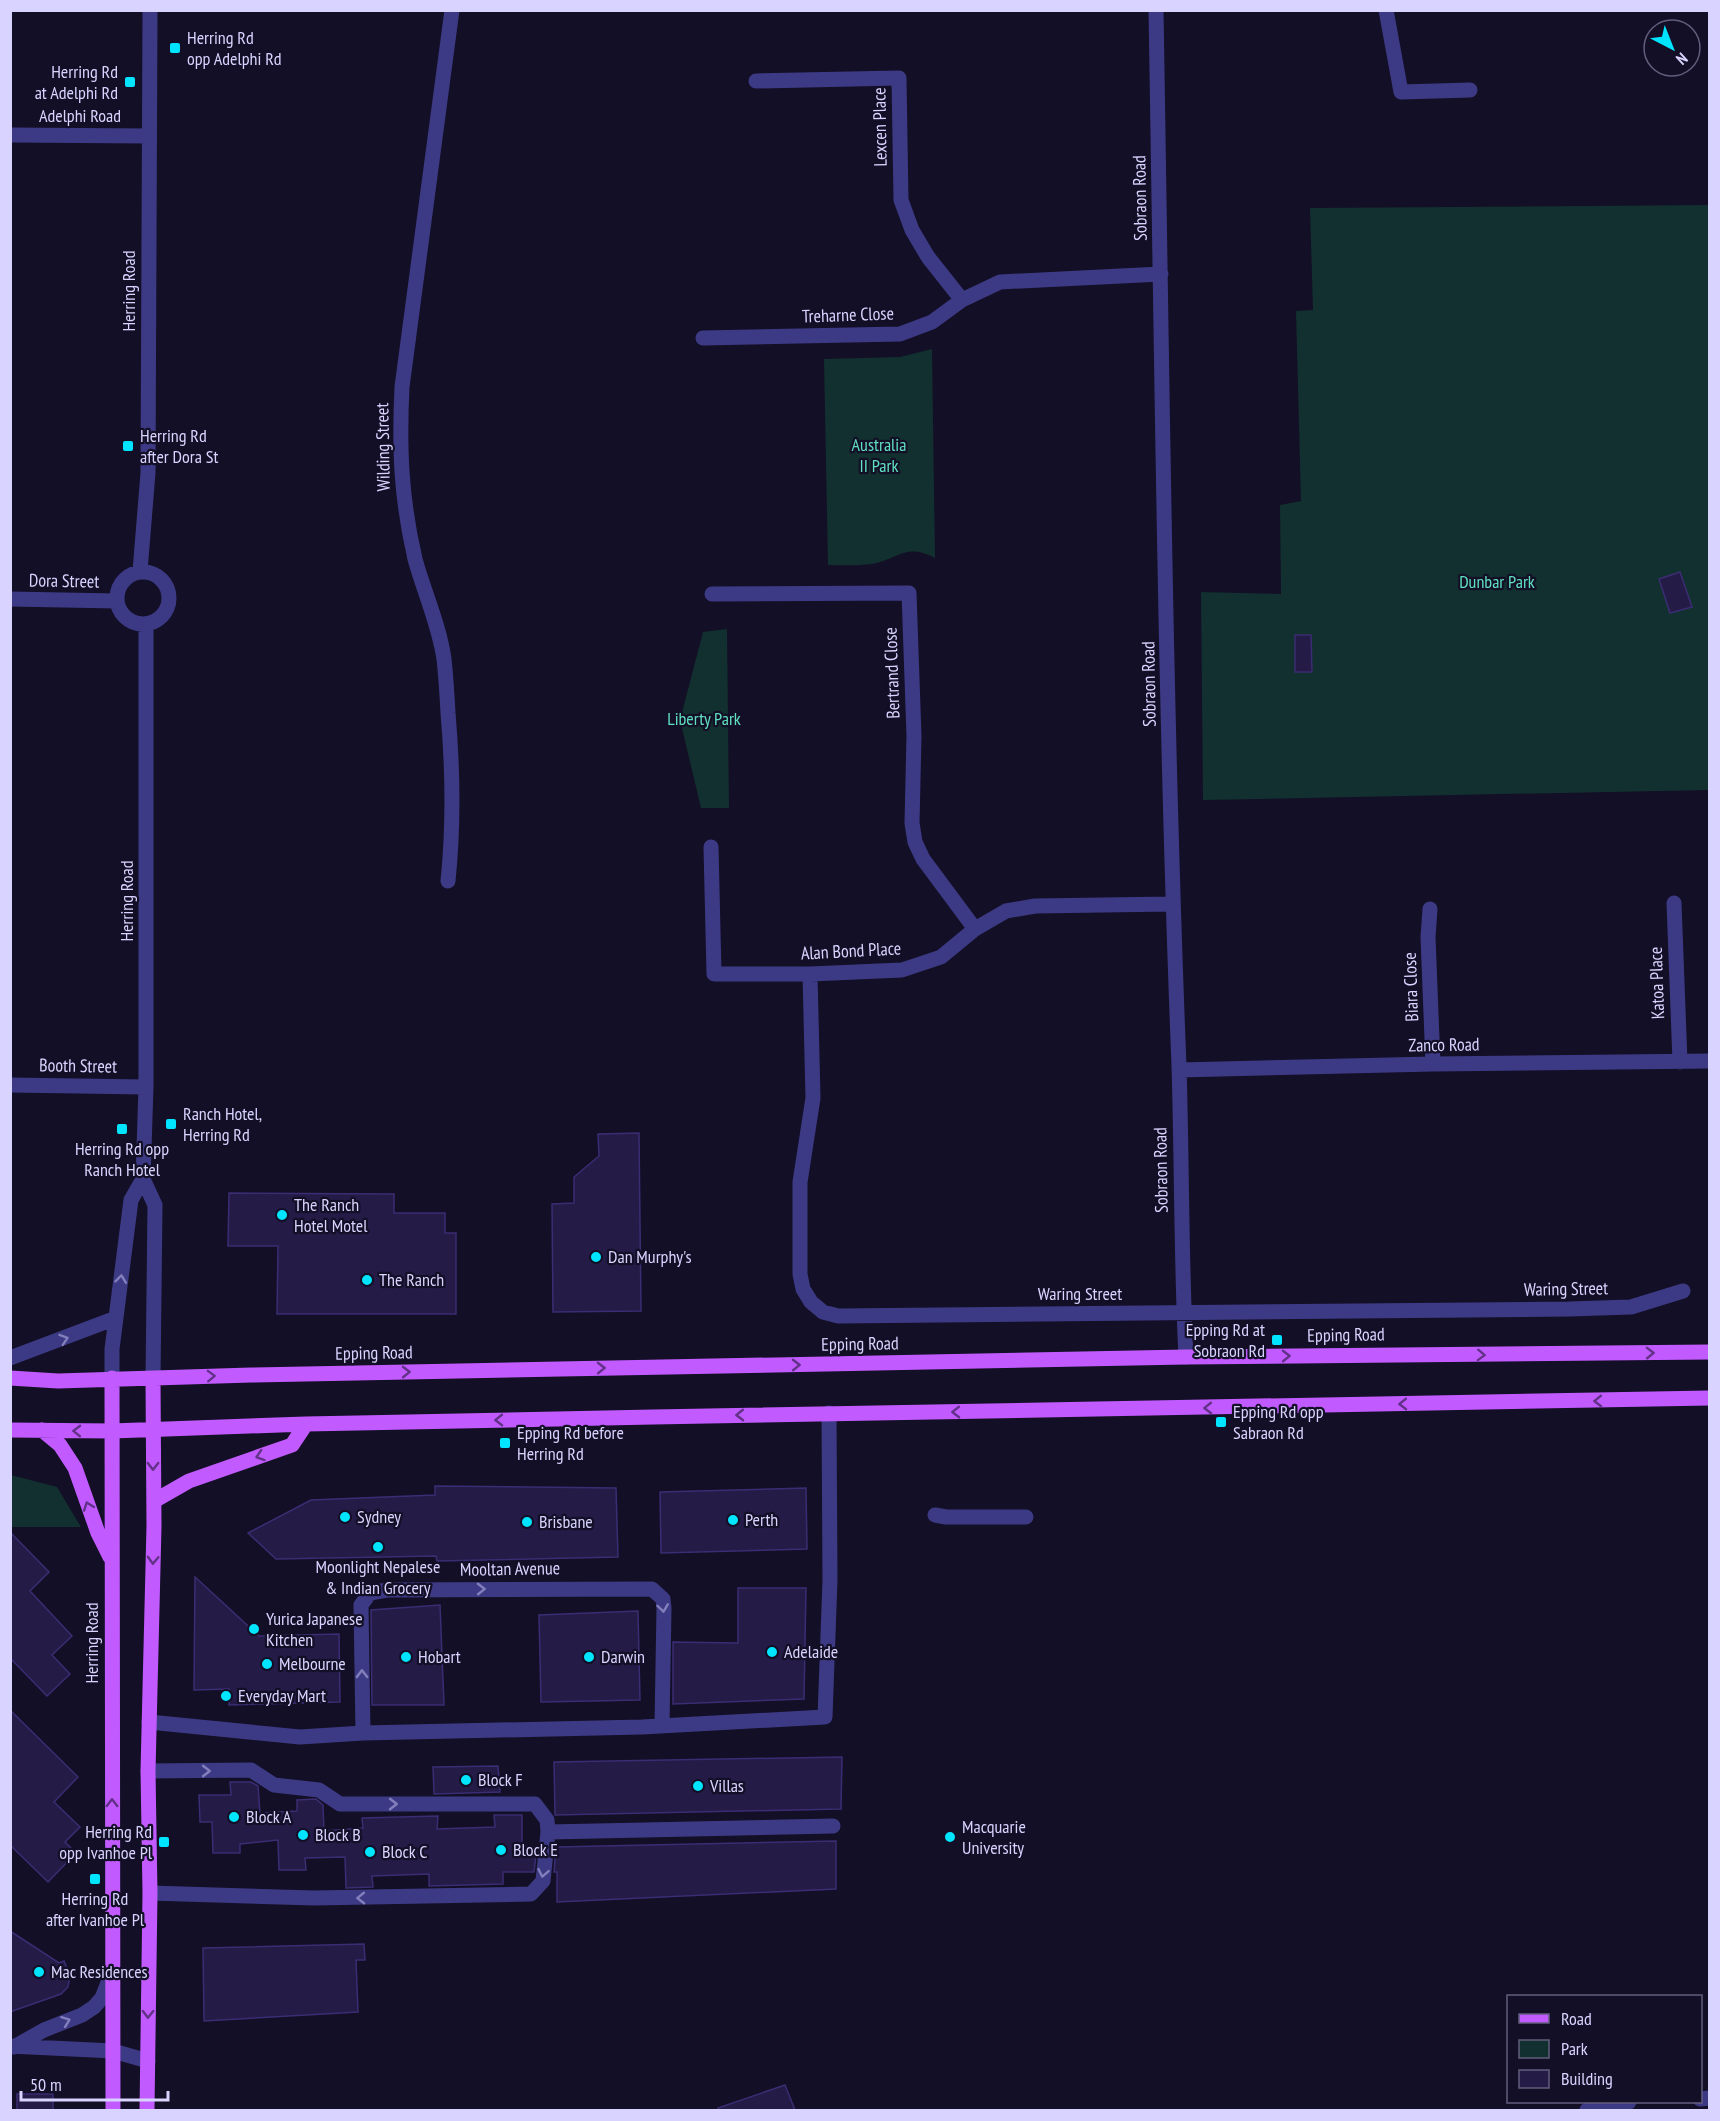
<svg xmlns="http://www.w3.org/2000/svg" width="1720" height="2121" font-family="'PT Sans Narrow',sans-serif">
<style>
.green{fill:#12302f}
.building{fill:#241b47;stroke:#3b2d73;stroke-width:1.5}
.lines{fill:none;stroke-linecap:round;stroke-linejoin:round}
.minor{stroke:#3d3a85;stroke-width:15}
.major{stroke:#c25bff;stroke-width:15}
.oneway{stroke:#837fbc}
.oneway2{stroke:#623188}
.poi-dot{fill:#00e5ff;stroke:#130f26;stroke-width:2}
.labels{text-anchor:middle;stroke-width:4.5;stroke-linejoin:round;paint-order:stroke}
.poi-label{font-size:18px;fill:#d9d4ff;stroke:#130f26;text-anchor:start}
.street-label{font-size:18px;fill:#d9d4ff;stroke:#130f26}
.park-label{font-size:18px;fill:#5fe0c0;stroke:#130f26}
</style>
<rect width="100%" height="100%" fill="#130f26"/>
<path class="green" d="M1709,205v585l-506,10 -2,-208 80,2 -1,-89 21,-4 -5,-190 17,-1 -3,-102z
M932,349l3,209c-30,-16 -37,2 -64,6 -14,2 -29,1 -43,1l-4,-206 76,-2z
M727,629l2,179h-28l-21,-88 23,-88z
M11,1475l46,12 24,40h-70z"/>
<path class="building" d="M1680,572l12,35 -22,6 -11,-34z
M1295,635h16l1,37h-17z
M639,1133l2,178 -88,1 -1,-108 22,-1v-26l25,-21 -1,-22z
M229,1193l165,1v19h51v20h11v81h-179l1,-68h-50z
M435,1486l181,2 2,69 -181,4 -1,-5 -160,3 -28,-26 63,-33 124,-5z
M806,1488l1,61 -146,4 -1,-61z
M10,1532l39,40 -19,19 42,45 -20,19 18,19 -23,22 -37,-38z
M195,1577l64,59 80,-2 1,68 -111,3v-16l-35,1z
M738,1588h68l-2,111 -131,5v-62l65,1z
M440,1605l4,100h-72l-1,-95z
M638,1611l2,89 -99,2 -2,-87z
M10,1710l68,67 -24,25 26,25 -15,15 11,11 -28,29 -38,-37z
M842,1757l-1,52 -286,6 -1,-53z
M498,1766l2,26 -66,2 -1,-27z
M230,1782h21l7,4 2,27 37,-2v-11l19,-1 7,6 1,26 39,-3 -1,-10 76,-2 -1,13 58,-2 -1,-12h28v31l15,1 -3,25h-31v12l-74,2v-12l-57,2 1,11 -27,1 -1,-31 -40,1 1,12h-27l-1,-30 -38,4v9h-27l-1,-31h-12l-1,-27h32z
M836,1841v48l-279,13v-30h-3l2,-25z
M10,1931l49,32 5,-2 6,15 -2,11 -7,7 -51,18z
M364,1944l1,16h-9l2,52 -154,9 -1,-73z
M785,2085l10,25h-77v-2z
M17,2094h36v16h-36z"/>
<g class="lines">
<path class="minor" d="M1156,10c6,352 9,705 23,1056 3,97 2,194 7,291
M1386,10l15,82 69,-2
M756,81l143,-3 2,122 11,30 16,27 34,43
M10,135l139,1
M703,338l197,-4 32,-12 30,-22 38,-18 161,-8
M140,571l8,-98 2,-463
M117 598a26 26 0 1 1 52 0a26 26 0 1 1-52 0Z
M712,594l197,-1 5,143 -2,87 3,19 8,17 52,70
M10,599l107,2
M146,624v463l-3,92 12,26 -2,174
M711,847l3,127h96l92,-4 39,-13 34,-28 31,-18 29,-5 137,-2
M448,881c6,-58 5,-110 0,-168 -1,-18 -2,-36 -4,-54 -5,-35 -20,-67 -29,-100 -14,-61 -16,-110 -13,-172l50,-377
M1674,903l6,159
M1430,909l-2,28 5,127
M810,974l3,124 -13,84v92l3,15 8,13 12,10 15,4 731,-7 62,-2 52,-16
M1179,1070l254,-6 277,-3
M10,1085l136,2
M10,1358l106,-40
M112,1378v-29l19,-149 12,-21
M935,1515l11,2h80
M149,1722l151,15 63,-4 279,-6 183,-10 5,-137 -1,-167
M363,1733l-2,-128 9,-12 17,-3 265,-1 11,10 1,9 -2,117
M148,1771l103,-1 23,15 45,5 21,14h195l12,16 1,12 -5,49 -12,13 -217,4 -164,-5
M548,1832l285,-6
M10,2046l103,5 35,10
M14,2047l30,-17 38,-15 12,-8 8,-9 11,-28
M1700,2099l10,-1
M1587,2110l23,-6 19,-2"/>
<path class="major" d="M10,1378l48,3 193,-6 935,-18 524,-5
M112,1378l1,732
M10,1430l102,1 194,-7 347,-7 1057,-19
M42,1430l18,15 15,23 23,65 12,24
M154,1501l35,-20 103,-36 14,-21
M147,2110l3,-217 -2,-122 6,-245 -1,-147"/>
</g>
<defs><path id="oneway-chevron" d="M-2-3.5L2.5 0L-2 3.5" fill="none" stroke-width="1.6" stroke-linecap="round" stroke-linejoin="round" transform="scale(1.5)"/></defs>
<g class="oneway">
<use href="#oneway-chevron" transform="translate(121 1279) rotate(-83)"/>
<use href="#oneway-chevron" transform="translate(64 1339) rotate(-18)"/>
<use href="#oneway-chevron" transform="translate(481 1589) rotate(-1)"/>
<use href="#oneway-chevron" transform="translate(663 1608) rotate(82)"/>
<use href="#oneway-chevron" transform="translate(362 1674) rotate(-91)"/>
<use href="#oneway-chevron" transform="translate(206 1771)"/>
<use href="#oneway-chevron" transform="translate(393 1804)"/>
<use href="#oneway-chevron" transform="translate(543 1873) rotate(101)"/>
<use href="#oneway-chevron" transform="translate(361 1898) rotate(179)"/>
<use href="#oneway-chevron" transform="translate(66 2021) rotate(-21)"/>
</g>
<g class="oneway2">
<use href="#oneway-chevron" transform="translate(1650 1353) rotate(-1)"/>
<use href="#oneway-chevron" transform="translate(1481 1355) rotate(2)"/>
<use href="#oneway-chevron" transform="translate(1286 1356) rotate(-1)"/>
<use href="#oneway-chevron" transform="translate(796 1365) rotate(-1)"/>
<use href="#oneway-chevron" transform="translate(601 1368) rotate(-1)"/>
<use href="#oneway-chevron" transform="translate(406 1372) rotate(-1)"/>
<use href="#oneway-chevron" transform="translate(211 1376) rotate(-2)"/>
<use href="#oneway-chevron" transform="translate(1598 1401) rotate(179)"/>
<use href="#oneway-chevron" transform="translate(1403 1404) rotate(179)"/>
<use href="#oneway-chevron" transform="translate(1208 1408) rotate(179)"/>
<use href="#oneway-chevron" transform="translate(956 1412) rotate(179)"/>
<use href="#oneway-chevron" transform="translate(740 1415) rotate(179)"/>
<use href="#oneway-chevron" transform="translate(499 1420) rotate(179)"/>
<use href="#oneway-chevron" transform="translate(77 1431) rotate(-179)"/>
<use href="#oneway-chevron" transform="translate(260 1456) rotate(162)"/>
<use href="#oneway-chevron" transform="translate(153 1466) rotate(90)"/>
<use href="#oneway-chevron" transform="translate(88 1506) rotate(-110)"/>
<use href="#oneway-chevron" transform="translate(153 1560) rotate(92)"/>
<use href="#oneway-chevron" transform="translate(112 1803) rotate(-90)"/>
<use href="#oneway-chevron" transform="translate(148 2014) rotate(91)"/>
</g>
<g class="poi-dot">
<rect x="169" y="42" width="12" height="12" rx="3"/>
<rect x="124" y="76" width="12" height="12" rx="3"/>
<rect x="122" y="440" width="12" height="12" rx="3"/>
<rect x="165" y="1118" width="12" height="12" rx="3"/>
<rect x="116" y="1123" width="12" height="12" rx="3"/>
<circle cx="282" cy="1215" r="6"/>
<circle cx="596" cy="1257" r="6"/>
<circle cx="367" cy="1280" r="6"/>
<rect x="1271" y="1334" width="12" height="12" rx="3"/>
<rect x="1215" y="1416" width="12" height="12" rx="3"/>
<rect x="499" y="1437" width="12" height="12" rx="3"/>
<circle cx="345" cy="1517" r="6"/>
<circle cx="733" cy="1520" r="6"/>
<circle cx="527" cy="1522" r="6"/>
<circle cx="378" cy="1547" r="6"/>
<circle cx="254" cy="1629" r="6"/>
<circle cx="772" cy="1652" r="6"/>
<circle cx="406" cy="1657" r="6"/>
<circle cx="589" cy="1657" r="6"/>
<circle cx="267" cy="1664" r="6"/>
<circle cx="226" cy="1696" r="6"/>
<circle cx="466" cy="1780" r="6"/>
<circle cx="698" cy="1786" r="6"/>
<circle cx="234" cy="1817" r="6"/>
<circle cx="303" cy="1835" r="6"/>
<circle cx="950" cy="1837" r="6"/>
<rect x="158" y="1836" width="12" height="12" rx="3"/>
<circle cx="501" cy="1850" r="6"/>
<circle cx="370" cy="1852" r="6"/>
<rect x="89" y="1873" width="12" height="12" rx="3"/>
<circle cx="39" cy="1972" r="6"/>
</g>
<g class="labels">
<g class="poi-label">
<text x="187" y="44">Herring Rd<tspan x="187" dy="21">opp Adelphi Rd</tspan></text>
<text x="118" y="78" text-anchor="end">Herring Rd<tspan x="118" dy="21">at Adelphi Rd</tspan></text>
<text x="140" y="442">Herring Rd<tspan x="140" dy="21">after Dora St</tspan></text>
<text x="183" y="1120">Ranch Hotel,<tspan x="183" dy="21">Herring Rd</tspan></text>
<text x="122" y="1155" text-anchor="middle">Herring Rd opp<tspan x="122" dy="21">Ranch Hotel</tspan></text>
<text x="294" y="1211">The Ranch<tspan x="294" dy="21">Hotel Motel</tspan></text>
<text x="608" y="1263">Dan Murphy's</text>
<text x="379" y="1286">The Ranch</text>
<text x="1265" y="1336" text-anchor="end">Epping Rd at<tspan x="1265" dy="21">Sobraon Rd</tspan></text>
<text x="1233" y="1418">Epping Rd opp<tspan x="1233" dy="21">Sabraon Rd</tspan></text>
<text x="517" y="1439">Epping Rd before<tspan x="517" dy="21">Herring Rd</tspan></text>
<text x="357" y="1523">Sydney</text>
<text x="745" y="1526">Perth</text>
<text x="539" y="1528">Brisbane</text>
<text x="378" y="1573" text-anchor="middle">Moonlight Nepalese<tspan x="378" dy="21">&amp; Indian Grocery</tspan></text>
<text x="266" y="1625">Yurica Japanese<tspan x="266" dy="21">Kitchen</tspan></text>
<text x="784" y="1658">Adelaide</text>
<text x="418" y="1663">Hobart</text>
<text x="601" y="1663">Darwin</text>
<text x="279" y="1670">Melbourne</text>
<text x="238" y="1702">Everyday Mart</text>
<text x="478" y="1786">Block F</text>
<text x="710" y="1792">Villas</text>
<text x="246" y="1823">Block A</text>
<text x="962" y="1833">Macquarie<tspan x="962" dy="21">University</tspan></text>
<text x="152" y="1838" text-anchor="end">Herring Rd<tspan x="152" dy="21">opp Ivanhoe Pl</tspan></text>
<text x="315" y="1841">Block B</text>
<text x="513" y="1856">Block E</text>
<text x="382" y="1858">Block C</text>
<text x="95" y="1905" text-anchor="middle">Herring Rd<tspan x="95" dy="21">after Ivanhoe Pl</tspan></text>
<text x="51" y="1978">Mac Residences</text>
</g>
<g class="street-label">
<text x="80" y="122">Adelphi Road</text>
<text transform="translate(880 127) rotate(-91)" y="6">Lexcen Place</text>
<text transform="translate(1140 198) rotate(-91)" y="6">Sobraon Road</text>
<text transform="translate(129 291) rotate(-90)" y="6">Herring Road</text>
<text transform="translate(848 315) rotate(-2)" y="6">Treharne Close</text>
<text transform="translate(383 447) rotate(-91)" y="6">Wilding Street</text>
<text transform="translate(64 581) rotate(1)" y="6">Dora Street</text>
<text transform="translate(892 673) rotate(-92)" y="6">Bertrand Close</text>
<text transform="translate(1149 684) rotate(-91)" y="6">Sobraon Road</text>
<text transform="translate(127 901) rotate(-90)" y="6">Herring Road</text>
<text transform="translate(851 951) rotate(-3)" y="6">Alan Bond Place</text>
<text transform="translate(1657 983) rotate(-92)" y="6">Katoa Place</text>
<text transform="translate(1411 987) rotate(-92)" y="6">Biara Close</text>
<text transform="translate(1444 1045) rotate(-1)" y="6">Zanco Road</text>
<text transform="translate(78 1066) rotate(1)" y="6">Booth Street</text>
<text transform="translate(1161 1170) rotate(-91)" y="6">Sobraon Road</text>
<text transform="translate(1566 1289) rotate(-1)" y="6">Waring Street</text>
<text x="1080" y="1300">Waring Street</text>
<text transform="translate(1346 1335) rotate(-1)" y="6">Epping Road</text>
<text transform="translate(860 1344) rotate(-1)" y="6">Epping Road</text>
<text transform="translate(374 1353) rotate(-1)" y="6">Epping Road</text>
<text transform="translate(510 1569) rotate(-1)" y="6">Mooltan Avenue</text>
<text transform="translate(92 1643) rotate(-90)" y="6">Herring Road</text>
</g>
<g class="park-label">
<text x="879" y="451">Australia<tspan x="879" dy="21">II Park</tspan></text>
<text x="1497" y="588">Dunbar Park</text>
<text x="704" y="725">Liberty Park</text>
</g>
</g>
<rect width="1720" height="2121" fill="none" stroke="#d9d4ff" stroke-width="24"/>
<rect x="1507" y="1995" width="195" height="108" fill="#130f26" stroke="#625e7d" stroke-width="1.5"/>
<rect x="1519" y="2014" width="30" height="9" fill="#c25bff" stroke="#625e7d" stroke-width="1.5"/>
<text x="1561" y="2025" font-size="18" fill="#d9d4ff">Road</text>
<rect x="1519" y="2040" width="30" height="18" fill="#12302f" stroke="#625e7d" stroke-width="1.5"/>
<text x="1561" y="2055" font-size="18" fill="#d9d4ff">Park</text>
<rect x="1519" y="2070" width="30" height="18" fill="#241b47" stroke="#625e7d" stroke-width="1.5"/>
<text x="1561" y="2085" font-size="18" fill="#d9d4ff">Building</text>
<g transform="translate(1672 48) rotate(138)"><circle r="28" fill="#130f26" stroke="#625e7d" stroke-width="1.5"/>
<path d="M0-4.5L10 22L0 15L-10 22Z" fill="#00e5ff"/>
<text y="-9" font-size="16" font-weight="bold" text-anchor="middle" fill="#d9d4ff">N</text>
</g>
<path d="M21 2091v9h147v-9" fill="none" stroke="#d9d4ff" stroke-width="3"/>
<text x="30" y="2091" font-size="18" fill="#d9d4ff" stroke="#130f26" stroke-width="4.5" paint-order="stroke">50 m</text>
</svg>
